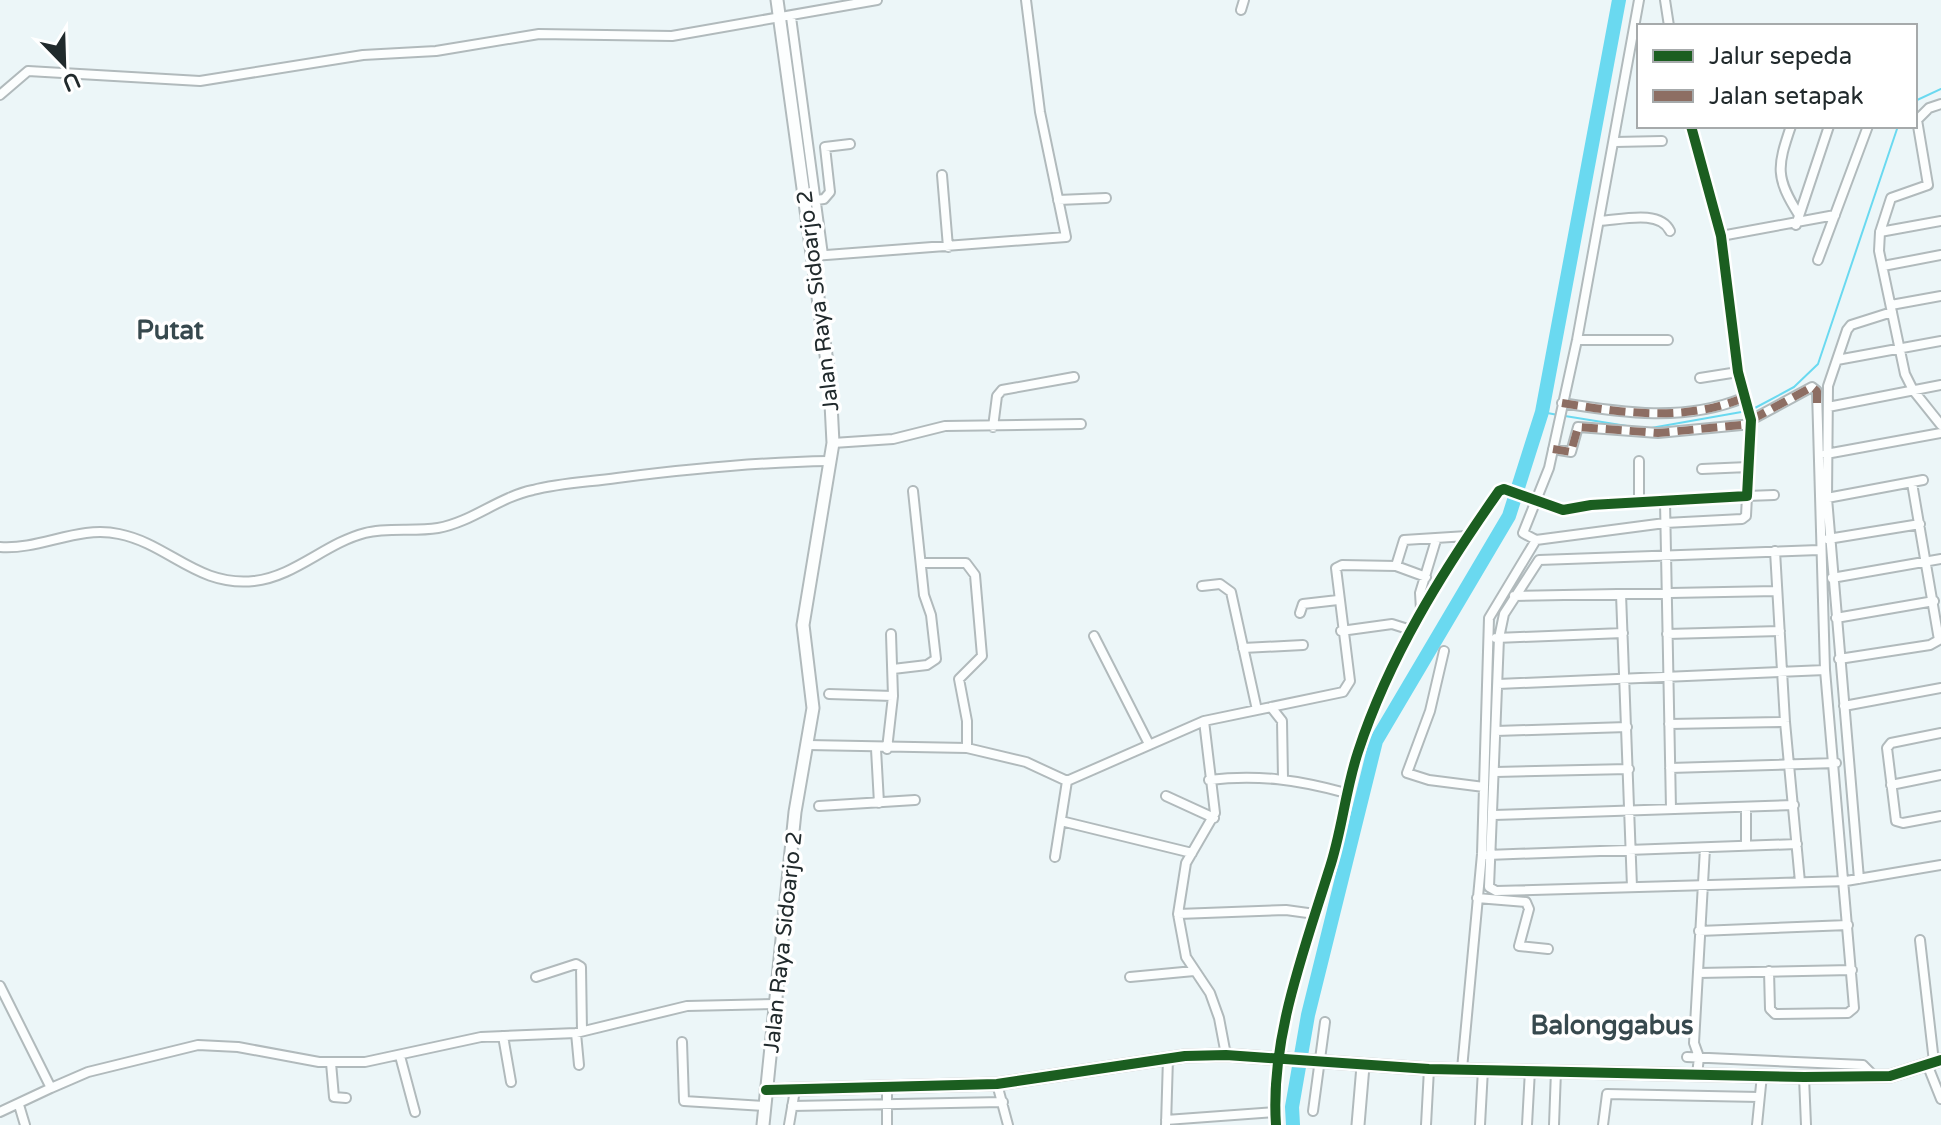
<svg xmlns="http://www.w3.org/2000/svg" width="1941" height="1125" font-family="'Varela Round',sans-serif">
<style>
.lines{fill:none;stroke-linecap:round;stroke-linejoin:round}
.stream{stroke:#6ad9f0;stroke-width:2}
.river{stroke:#6ad9f0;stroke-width:14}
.street-casing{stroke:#b1babc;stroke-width:12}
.secondary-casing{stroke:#b1babc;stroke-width:15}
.street{stroke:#fcfefe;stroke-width:8}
.secondary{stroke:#fcfefe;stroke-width:11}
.quiet{stroke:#8d6e63;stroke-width:8;stroke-dasharray:16 8;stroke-linecap:butt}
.cycleway-casing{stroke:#fff;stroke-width:15}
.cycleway{stroke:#1b5e20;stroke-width:10}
.labels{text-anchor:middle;stroke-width:7;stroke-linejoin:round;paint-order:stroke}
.street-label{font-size:22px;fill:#212a2c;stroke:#fff}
.quarter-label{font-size:26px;font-weight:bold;fill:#37494e;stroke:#fff}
</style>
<rect width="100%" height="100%" fill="#ecf6f8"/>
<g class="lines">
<path class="stream" d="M1915,101l26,-12
M1753,409l41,-22 24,-23 80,-238
M1542,412l16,3
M1565,416l68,11
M1651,428l96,-17"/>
<path class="river" d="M1293,1125l-1,-18 16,-92 68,-274 133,-225 33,-104 77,-412"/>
<defs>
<path id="street" d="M1639,0l-62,340 -28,128 -26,65 13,7 129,-17 77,-4 4,-3 1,-20 27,-1
M1665,0l4,26
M1241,10l3,-10
M791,17l32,238
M0,95l28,-24 172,10 163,-26 73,-4 103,-17 133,2 205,-36
M1941,104l-12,4 -12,12 11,65 -37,13 -11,34 -1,19 26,123 8,16 28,35
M1791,126c-14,41 -16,51 8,89
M1615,142l47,-1
M942,175l6,72
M816,200l8,-1 6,-7 -5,-45 25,-3
M1058,200l48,-2
M1599,221c21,-1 61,-12 71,10
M1796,225l33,-99
M1880,232l61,-11
M1721,236l114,-21
M813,256l253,-19 -26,-125 -14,-112
M1818,260l50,-134
M1883,266l58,-11
M1891,305l50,-9
M1577,340h91
M1837,360l104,-19
M1700,378l38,-6
M1562,403c61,10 123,19 181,-5
M1828,407l113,-22
M1751,420l61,-33 5,4 8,279 29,338 -6,5 -73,1 -5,-5 -1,-38
M993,427l4,-31 5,-6 72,-13
M833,443l60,-4 52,-13 136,-2
M1553,449l18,3 7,-25 80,6 94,-9
M1826,454l115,-21
M1639,461v42
M1702,469l46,-2
M1827,498l96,-18
M1665,502l6,307
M1828,539l92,-15
M0,547c41,3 78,-22 119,-13 50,10 78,53 135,47 40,-4 72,-38 111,-48 23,-6 49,-1 73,-5 34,-6 61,-31 95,-38 27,-7 56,-8 84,-12 71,-9 140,-16 212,-17
M1819,550l-280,10 -35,54 -5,24 -10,249 7,4 350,-10 95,-16
M1775,551l10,171 15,160
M921,563h45l9,12 7,81 -23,23 8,42v27
M1396,566l8,-26 63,-4
M1832,578l109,-19
M1202,586l18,-2 11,8 26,118
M1621,594l11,293
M1514,596l263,-5
M1421,610l-1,-17 16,-53
M1300,613l3,-9 35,-4
M1836,618l98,-17
M1341,631l51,-7 19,6
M1667,634l113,-3
M1094,636l55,108
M1496,638l127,-5
M1243,648l60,-3
M1444,651l-14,60 -23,62 22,7 55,7
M1839,659l91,-14 9,-5 -27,-157
M893,669l34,-4 9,-6 -5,-44 -7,-20 -11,-104
M1498,684l327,-14
M829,694l64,2 -2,-62
M1844,706l97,-18
M1271,707l11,14 1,57
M1204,721l11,92 -29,50 -8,51 8,43 24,36 9,25 7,37
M1669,724l116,-2
M1496,731l131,-4
M1941,733l-50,10 -4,5 9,73 7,2 38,-7
M808,745l159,3 59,14 41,19 137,-60 139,-29 7,-11 -14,-113 6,-3 54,1 30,11
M876,749l3,54
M887,749l6,-53
M1670,768l166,-5
M1496,772l133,-3
M1209,780c49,-6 90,0 137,13
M1891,785l50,-10
M1166,796l48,22
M819,806l96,-6
M1746,807v37
M1494,815l300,-10
M1061,821l131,32
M1487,855l310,-11
M1055,857l12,-76
M1859,879l-32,-381 1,-112 19,-56 4,-5 41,-13
M1477,898l49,4 3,7 -10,37 29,3
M1178,914l108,-4 29,4
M1699,931l149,-6
M1920,940l14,122
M1698,973l154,-3
M536,977l40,-13 5,3 1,64
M1130,977l64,-6
M0,986l51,102 37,-16 110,-27 40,2 81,15h46l116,-25 95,-4 111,-27 89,-2
M576,1033l3,32
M503,1036l8,46
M682,1042l2,59 81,5
M400,1056l15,56
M1687,1057l176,8 12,12
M331,1063l3,34 12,1
M1927,1064l14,35
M1462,1069l20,-215 7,-236 47,-78
M1697,1075l2,-18 -5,-14 11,-195
M1804,1077l2,48
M997,1084l11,41
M19,1105l6,20
M792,1106l211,-4
M1313,1111l12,-89
M0,1112l51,-24
M1166,1120l109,-8
M789,1125l6,-35
M887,1125v-36
M1166,1125l2,-67
M1276,1125c-6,-86 28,-174 53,-255 13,-38 16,-79 29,-118 31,-95 84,-180 141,-261l5,-2 59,21 28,-5 156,-9 4,-76 -13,-48 -17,-136 -30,-110
M1426,1125l3,-56
M1480,1125l3,-56
M1527,1125l3,-55
M1554,1125l2,-54
M1603,1125l4,-31 152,3
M1757,1125l5,-50"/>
<path id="secondary" d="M766,1090l231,-6 188,-28 41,-1 203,14 375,8 86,-1 51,-16
M763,1125l32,-313 18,-104 -10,-83 30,-182 -3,-59 -53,-384
M1358,1125l5,-59"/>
</defs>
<use href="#street" class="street-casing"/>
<use href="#secondary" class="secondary-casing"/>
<use href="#street" class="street"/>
<use href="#secondary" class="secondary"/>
<path class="quiet" d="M1562,403c61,10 123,19 181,-5
M1751,420l61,-33 5,4v12
M1553,449l18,3 7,-25 80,6 94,-9"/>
<defs>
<path id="cycleway" d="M766,1090l231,-6 188,-28 41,-1 203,14 375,8 86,-1 51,-16
M1276,1125c-6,-86 28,-174 53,-255 13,-38 16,-79 29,-118 31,-95 84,-180 141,-261l5,-2 59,21 28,-5 156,-9 4,-76 -13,-48 -17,-136 -30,-110"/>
</defs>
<use href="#cycleway" class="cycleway-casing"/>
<use href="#cycleway" class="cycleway"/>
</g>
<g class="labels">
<g class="street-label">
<text transform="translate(817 301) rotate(-97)" y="8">Jalan Raya Sidoarjo 2</text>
<text transform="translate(782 942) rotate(-84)" y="8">Jalan Raya Sidoarjo 2</text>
</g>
<g class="quarter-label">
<text x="170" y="339">Putat</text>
<text x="1612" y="1034">Balonggabus</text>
</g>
</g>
<rect x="1637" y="24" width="280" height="104" fill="#ffffff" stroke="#a6aaab" stroke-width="2"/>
<rect x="1653" y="50" width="40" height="12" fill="#1b5e20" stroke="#a6aaab" stroke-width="2"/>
<text x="1709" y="64" font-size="24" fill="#212a2c">Jalur sepeda</text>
<rect x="1653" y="90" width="40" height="12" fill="#8d6e63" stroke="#a6aaab" stroke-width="2"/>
<text x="1709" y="104" font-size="24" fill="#212a2c">Jalan setapak</text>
<g transform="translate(64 64) rotate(157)" stroke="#ffffff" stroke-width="6" paint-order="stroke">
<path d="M0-6L14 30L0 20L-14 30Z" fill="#212a2c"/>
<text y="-12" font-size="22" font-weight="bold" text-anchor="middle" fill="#212a2c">U</text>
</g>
</svg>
